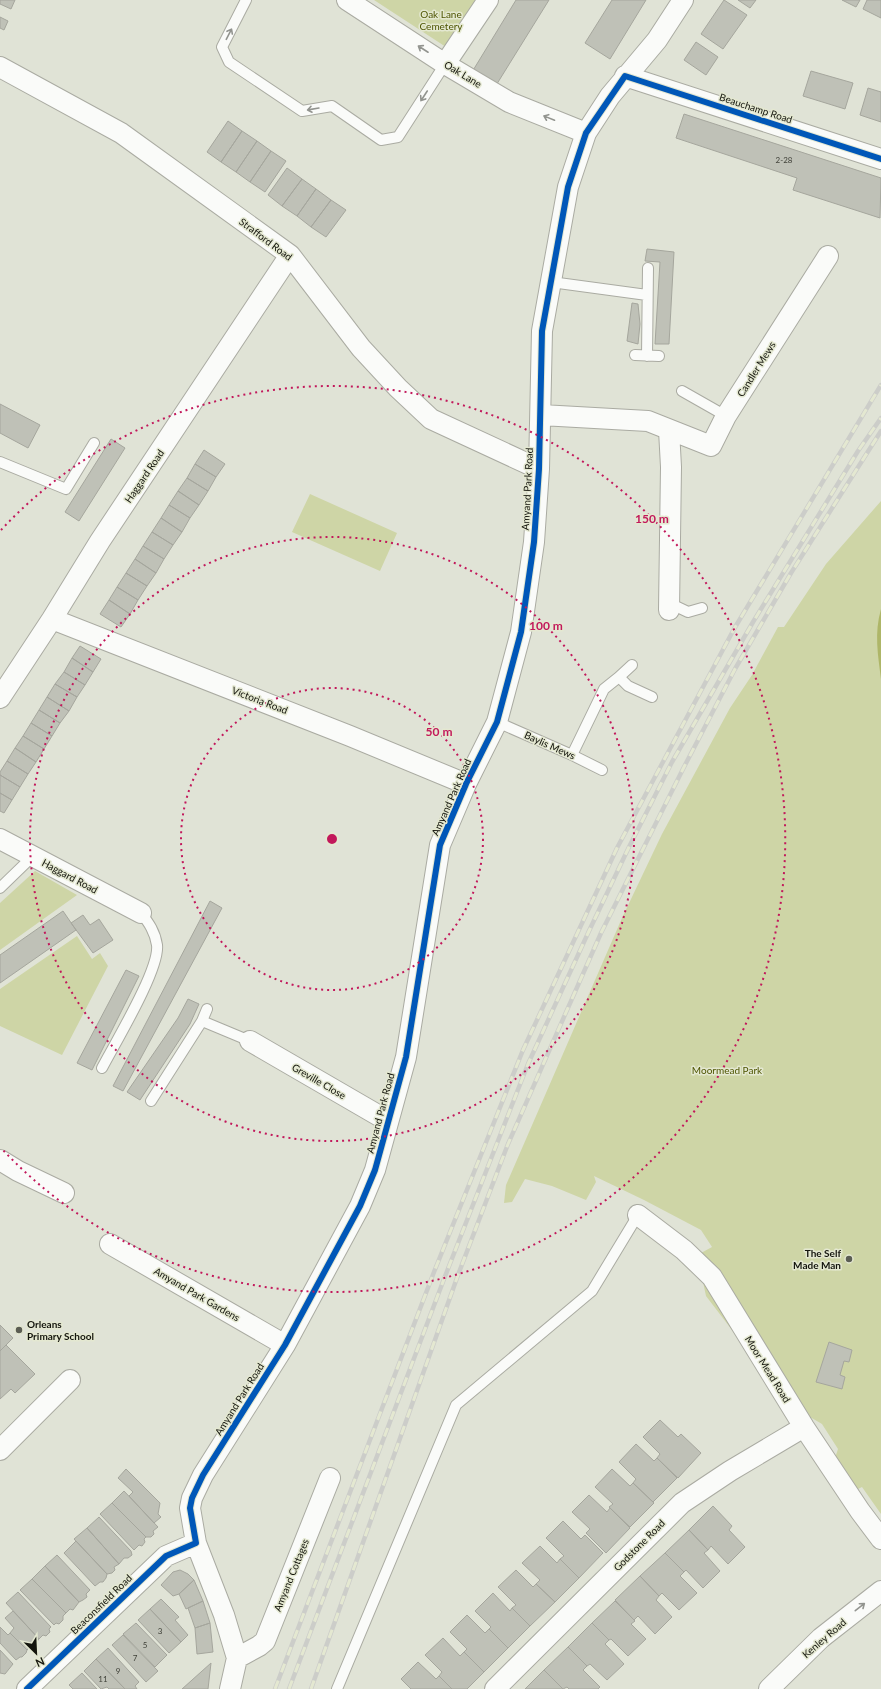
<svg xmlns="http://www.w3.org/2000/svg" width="881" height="1689" font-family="Lato,sans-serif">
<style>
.green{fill:#ced5a6}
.water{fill:#aeb668}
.building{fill:#bfc1b7;stroke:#a5a69d}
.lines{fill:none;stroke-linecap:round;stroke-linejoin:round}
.service-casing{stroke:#aaaba2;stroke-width:12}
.minor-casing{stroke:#aaaba2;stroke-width:22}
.service{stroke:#fafbf9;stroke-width:10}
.minor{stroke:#fafbf9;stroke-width:20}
.rail-casing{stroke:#cccdc9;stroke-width:4.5}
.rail{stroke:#e4e8d1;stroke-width:3;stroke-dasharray:9;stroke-linecap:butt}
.cycleway-casing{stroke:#e4e8d1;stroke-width:8}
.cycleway{stroke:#0057b8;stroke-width:6}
.oneway{stroke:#92948f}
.ring{fill:none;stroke:#c2185b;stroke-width:2;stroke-dasharray:2 4}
.poi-dot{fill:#5b5d53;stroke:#e4e8d1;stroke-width:1.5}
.labels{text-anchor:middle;stroke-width:3;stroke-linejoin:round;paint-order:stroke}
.number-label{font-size:8px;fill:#3f4038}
.park-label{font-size:10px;fill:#4e5502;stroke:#e4e8d1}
.street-label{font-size:10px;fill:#14150d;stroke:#e4e8d1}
.poi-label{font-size:10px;font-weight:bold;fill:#14150d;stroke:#e4e8d1;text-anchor:end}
.centre{fill:#c2185b;stroke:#e4e8d1;stroke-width:2}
.ring-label{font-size:12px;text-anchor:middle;font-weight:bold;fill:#c2185b;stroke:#e4e8d1;stroke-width:3;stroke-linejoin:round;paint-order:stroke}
</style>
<rect width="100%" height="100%" fill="#e0e3d6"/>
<path class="green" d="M374,0h104l-32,47z
M310,494l87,39 -17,38 -88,-39z
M881,501v1013l-19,-27 -4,2 -21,-13 -1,-21 2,-6 -16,-25 -12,-7 -24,-39 -22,-6 -58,-76 -7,-33 2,-10 11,-6 -11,-17 -57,-30 -50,-24 2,6 -10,18 -34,-14 -27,-7 -13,23 -8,1 2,-18 116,-267 40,-84 68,-126 22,-33 26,-48h6l42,-63z
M35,871l42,24 -77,55v-47z
M77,936l15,23 8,-6 8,13 -46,89 -62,-29v-37z"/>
<path class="water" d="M881,609v70c-3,-24 -7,-46 0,-70z"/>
<path class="building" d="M0,0h15l-4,9 -11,-5z
M516,0h33l-54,87 -23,-15z
M612,0h34l-36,59 -25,-16z
M724,0l23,15 -24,34 -22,-15z
M738,0h18l-6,8z
M842,0h18l-4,7z
M867,0h14v18l-18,-9z
M0,17l8,4 -4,9 -4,-2z
M696,42l22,15 -12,18 -22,-15z
M811,71l42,12 -8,26 -42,-13z
M868,88l13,4v30l-21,-7z
M684,114l197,64 -1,40 -87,-28 4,-12 -121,-40z
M228,121l14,10 -21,31 -14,-10z
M242,131l15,10 -21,31 -15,-10z
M257,141l14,10 -21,31 -14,-10z
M271,151l15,10 -21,31 -15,-10z
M287,168l15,11 -20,27 -14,-11z
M302,179l14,10 -19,27 -15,-10z
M316,189l15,11 -20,27 -14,-11z
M331,200l15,10 -20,27 -15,-10z
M647,249l27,3 -5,92h-14l5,-82 -15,-1z
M632,303l6,1 2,20 -2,20 -11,-3z
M0,404l40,21 -12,23 -28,-15z
M111,439l14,9 -46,73 -14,-9z
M204,450l21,14 -9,13 -21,-13z
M195,464l21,13 -8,14 -21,-13z
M187,478l21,13 -9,14 -21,-14z
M178,491l21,14 -9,13 -21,-13z
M169,505l21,13 -8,14 -21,-14z
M161,518l21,14 -9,13 -21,-13z
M152,532l21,13 -9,14 -21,-13z
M143,546l21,13 -8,14 -21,-14z
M135,559l21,14 -9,13 -21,-13z
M126,573l21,13 -9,14 -21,-13z
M117,587l21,13 -8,14 -21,-14z
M109,600l21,14 -9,13 -21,-13z
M80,646l21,13 -8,13 -21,-14z
M72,658l21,14 -8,13 -21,-13z
M64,672l21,13 -8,12 -22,-13z
M55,684l22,13 -8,14 -22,-14z
M47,697l22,14 -9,12 -21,-13z
M39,710l21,13 -8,13 -21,-13z
M31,723l21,13 -8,13 -21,-13z
M23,736l21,13 -8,13 -21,-14z
M15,748l21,14 -8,12 -21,-13z
M7,761l21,13 -8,13 -20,-12v-3z
M0,775l20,12 -8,13 -12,-7z
M0,793l12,7 -8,13 -4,-2z
M210,901l12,7 -99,183 -10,-5z
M63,911l13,19 -76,53v-28z
M83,915l7,10 9,-6 14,21 -20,13 -22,-30z
M126,970l13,6 -47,94 -15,-7z
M188,999l11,5 -9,20 -50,76 -13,-8 51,-74z
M0,1325l13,13 -13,13z
M829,1342l23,8 -3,12 -5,-1 -4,14 5,2 -3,12 -26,-7z
M6,1345l29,29 -20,19 -4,-4 -11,10v-48z
M660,1420l18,17 3,-3 20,19 -23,25 -21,-20 3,-4 -17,-17z
M636,1444l18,17 3,-3 20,20 -24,24 -20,-19 3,-4 -17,-17z
M126,1469l34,34 -2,11 3,3 -7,6 -25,-27 4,-4 -15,-14z
M612,1469l18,17 3,-3 21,20 -24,24 -21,-20 4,-3 -18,-17z
M124,1491l34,36 -5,4 1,3 -3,3h-5l-34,-34z
M589,1495l18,17 3,-4 20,20 -24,25 -20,-20 4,-4 -18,-17z
M112,1503l34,34 -2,2 1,3 -3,4 -3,-1 -5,5 -34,-36z
M713,1506l19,20 -3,4 16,17 -17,17 -17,-18 -3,4 -19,-20z
M99,1517l32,34 1,4 -4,3h-4l-5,6 -32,-36z
M563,1521l18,18 4,-4 18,18 -24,25 -19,-19 4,-3 -18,-18z
M87,1528l32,36 -5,3 1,3 -3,3 -5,1 -33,-35z
M689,1530l19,20 -4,3 16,18 -17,17 -17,-18 -2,2 -19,-19z
M76,1541l31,33 -1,4 -3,4h-3l-5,4 -31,-33z
M540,1546l17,17 3,-4 19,19 -24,24 -19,-18 4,-4 -18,-17z
M665,1553l19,19 -4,4 17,17 -18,17 -17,-17 -3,3 -19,-20z
M57,1555l33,35 -4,4 1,3 -4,3 -4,2 -34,-36z
M45,1566l34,36 -6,8 -3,-1 -4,4 -34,-34z
M180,1570l8,4 6,6 -15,14 -6,2 -12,-11 12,-13z
M516,1570l17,17 3,-3 19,18 -25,24 -18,-18 4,-3 -18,-18z
M640,1576l19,20 -3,4 16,17 -17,17 -17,-18 -4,4 -19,-20z
M32,1579l34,34 -3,3v4l-4,4 -3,-1 -2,2 -34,-35z
M194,1580l9,21 -17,8 -7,-15z
M18,1592l33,35 -2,2 1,3 -4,4 -3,-1 -4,4 -33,-36z
M493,1593l17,18 2,-3 18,18 -22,22 -19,-19 2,-2 -16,-16z
M161,1599l18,18 -4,3 13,15 -7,7 -31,-33z
M203,1601l7,22 -15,5 -7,-20z
M615,1601l20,20 -4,3 15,15 -18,17 -17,-17 -2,1 -17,-17z
M150,1609l31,33 -12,11 -31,-33z
M13,1611l26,28 -8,10 -2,-1 -2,2 -17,-17 4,-5 -9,-10z
M467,1615l18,18 4,-4 19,19 -24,24 -20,-20 3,-3 -17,-17z
M136,1623l31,32 -12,12 -32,-33z
M210,1623l3,29 -16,2 -2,-26z
M592,1623l17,17 -4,4 19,20 -17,16 -17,-16 -3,2 -19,-19z
M0,1627l8,8 2,-2 17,17 -1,3 -4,4h-2l-4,3 -16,-17z
M123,1635l35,36 -12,11 -34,-37z
M443,1638l17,18 4,-4 20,20 -17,17h-15l-13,-13 3,-4 -17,-17z
M568,1647l19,19 -4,4 17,17 -2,2h-29l-2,-2 -4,2 -19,-19z
M108,1648l31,34 -4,4 2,3h-12l-29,-30z
M0,1650l13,14 -8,10 -5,-1z
M96,1659l29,30h-16l-2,-2 -6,2 -17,-18z
M418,1662l18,17 3,-3 13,13h-41l-10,-10z
M211,1663l-3,26h-26z
M544,1670l19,19h-38z
M82,1673l15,16h-24l-4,-4z"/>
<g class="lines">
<defs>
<path id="service" d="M246,0l-24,47 7,15 73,49 30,-5 49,34 17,-3 47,-73
M551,282l96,13
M635,355l24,1
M647,356l1,-88
M682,391l44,25
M0,462l66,27 28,-46
M669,603l19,9 14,-4
M619,677l13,-12
M497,722l75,33 30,15
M572,755l32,-66 15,-12 9,9 24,11
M0,888l33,-32
M202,1021l5,-12
M102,1068c13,-25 58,-99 55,-123 -2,-13 -8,-22 -16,-32
M151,1101l51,-80 48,20
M337,1689l119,-284 136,-114 46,-76"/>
<path id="minor" d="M347,0l98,64 64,38 77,31
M445,64l43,-64
M0,67l121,66 169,122 71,93 37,40 33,31 108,50
M625,76l256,83
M541,415l107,6 63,25 15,-30 102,-160
M669,610l2,-143 -2,-37
M52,619l298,117 116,48
M0,698l52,-79 48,-78 190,-286
M0,839l141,74
M250,1041l138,80
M0,1160l18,11 46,22
M638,1215l46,35 28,27 92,150 56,84 21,28
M110,1244l175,101
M0,1450l70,-70
M237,1658l22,-12 6,-5 65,-163
M27,1689l139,-133 30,-13
M230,1689l7,-31 -13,-43 -28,-72 -6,-35 2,-10 11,-23 82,-130 75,-139 15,-36 31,-113 34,-212 26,-61 31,-62 24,-90 13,-90 5,-73 3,-138 26,-144 18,-54 24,-37 47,-56 26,-40
M495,1689l187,-186 48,-32 74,-44
M769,1689l52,-51 60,-47"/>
</defs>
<use href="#service" class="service-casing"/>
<use href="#minor" class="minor-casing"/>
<use href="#service" class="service"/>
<use href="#minor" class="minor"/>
<defs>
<path id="rail" d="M275,1689l159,-417 89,-222 94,-202 117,-219 147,-244
M289,1689l155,-410 84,-215 61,-133 40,-84 43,-85 81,-140 105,-171 23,-33
M311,1689l147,-414 50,-131 93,-211 83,-166 51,-98 56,-96 90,-142"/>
</defs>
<use href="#rail" class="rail-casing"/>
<use href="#rail" class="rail"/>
<defs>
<path id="cycleway" d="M27,1689l139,-133 30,-13 -6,-35 2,-10 11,-23 82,-130 75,-139 15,-36 31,-113 34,-212 26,-61 31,-62 24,-90 13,-90 5,-73 3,-138 26,-144 18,-54 39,-57 256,83"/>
</defs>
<use href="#cycleway" class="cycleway-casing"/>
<use href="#cycleway" class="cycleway"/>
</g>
<defs><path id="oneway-shaft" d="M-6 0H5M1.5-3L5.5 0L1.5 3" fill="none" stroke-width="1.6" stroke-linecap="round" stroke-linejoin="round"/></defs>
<g class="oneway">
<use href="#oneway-shaft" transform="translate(229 34) rotate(-63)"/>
<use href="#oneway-shaft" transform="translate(423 49) rotate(-147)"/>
<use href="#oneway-shaft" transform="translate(424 96) rotate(123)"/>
<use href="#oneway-shaft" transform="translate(313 109) rotate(170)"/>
<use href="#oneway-shaft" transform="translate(549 118) rotate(-158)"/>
<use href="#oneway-shaft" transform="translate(860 1607) rotate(-38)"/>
</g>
<g class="ring">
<circle cx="332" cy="839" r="151"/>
<circle cx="332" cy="839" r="302"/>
<path d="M1 530A453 453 0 1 1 1 1148"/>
</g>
<g class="poi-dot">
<circle cx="849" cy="1259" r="4"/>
<circle cx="19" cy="1330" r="4"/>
</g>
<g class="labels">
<g class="number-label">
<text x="784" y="163">2-28</text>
<text x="160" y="1634">3</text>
<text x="145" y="1648">5</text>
<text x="135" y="1661">7</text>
<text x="118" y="1674">9</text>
<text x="103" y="1682">11</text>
</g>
<g class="park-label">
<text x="441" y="18">Oak Lane<tspan x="441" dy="12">Cemetery</tspan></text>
<text x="727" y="1074">Moormead Park</text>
</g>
<g class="street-label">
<text transform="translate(463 74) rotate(31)" y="4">Oak Lane</text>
<text transform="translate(756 108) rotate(18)" y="4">Beauchamp Road</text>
<text transform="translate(266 239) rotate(37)" y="4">Strafford Road</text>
<text transform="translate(756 369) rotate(-58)" y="4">Candler Mews</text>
<text transform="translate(144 476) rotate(-56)" y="4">Haggard Road</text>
<text transform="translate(527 489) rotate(-87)" y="4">Amyand Park Road</text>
<text transform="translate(260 700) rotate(21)" y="4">Victoria Road</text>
<text transform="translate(550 745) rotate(24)" y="4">Baylis Mews</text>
<text transform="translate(451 797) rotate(-66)" y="4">Amyand Park Road</text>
<text transform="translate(70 876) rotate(28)" y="4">Haggard Road</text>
<text transform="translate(319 1081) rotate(30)" y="4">Greville Close</text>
<text transform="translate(380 1113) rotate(-75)" y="4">Amyand Park Road</text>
<text transform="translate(197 1294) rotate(30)" y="4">Amyand Park Gardens</text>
<text transform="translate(768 1369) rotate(58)" y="4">Moor Mead Road</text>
<text transform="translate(239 1399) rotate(-58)" y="4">Amyand Park Road</text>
<text transform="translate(639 1545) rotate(-45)" y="4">Godstone Road</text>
<text transform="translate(291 1575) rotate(-68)" y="4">Amyand Cottages</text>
<text transform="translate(101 1604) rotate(-44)" y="4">Beaconsfield Road</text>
<text transform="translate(824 1638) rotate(-41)" y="4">Kenley Road</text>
</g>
<g class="poi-label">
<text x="841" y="1257">The Self<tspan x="841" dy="12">Made Man</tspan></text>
<text x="27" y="1328" text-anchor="start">Orleans<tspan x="27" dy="12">Primary School</tspan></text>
</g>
</g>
<circle cx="332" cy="839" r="6" class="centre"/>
<g class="ring-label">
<text x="652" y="523">150 m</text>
<text x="546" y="630">100 m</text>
<text x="439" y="736">50 m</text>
</g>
<g transform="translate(36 1653) rotate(156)" stroke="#e4e8d1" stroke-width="3" paint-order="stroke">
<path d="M0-3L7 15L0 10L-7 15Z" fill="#14150d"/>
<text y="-6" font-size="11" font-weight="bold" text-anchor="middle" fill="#14150d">N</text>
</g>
</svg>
